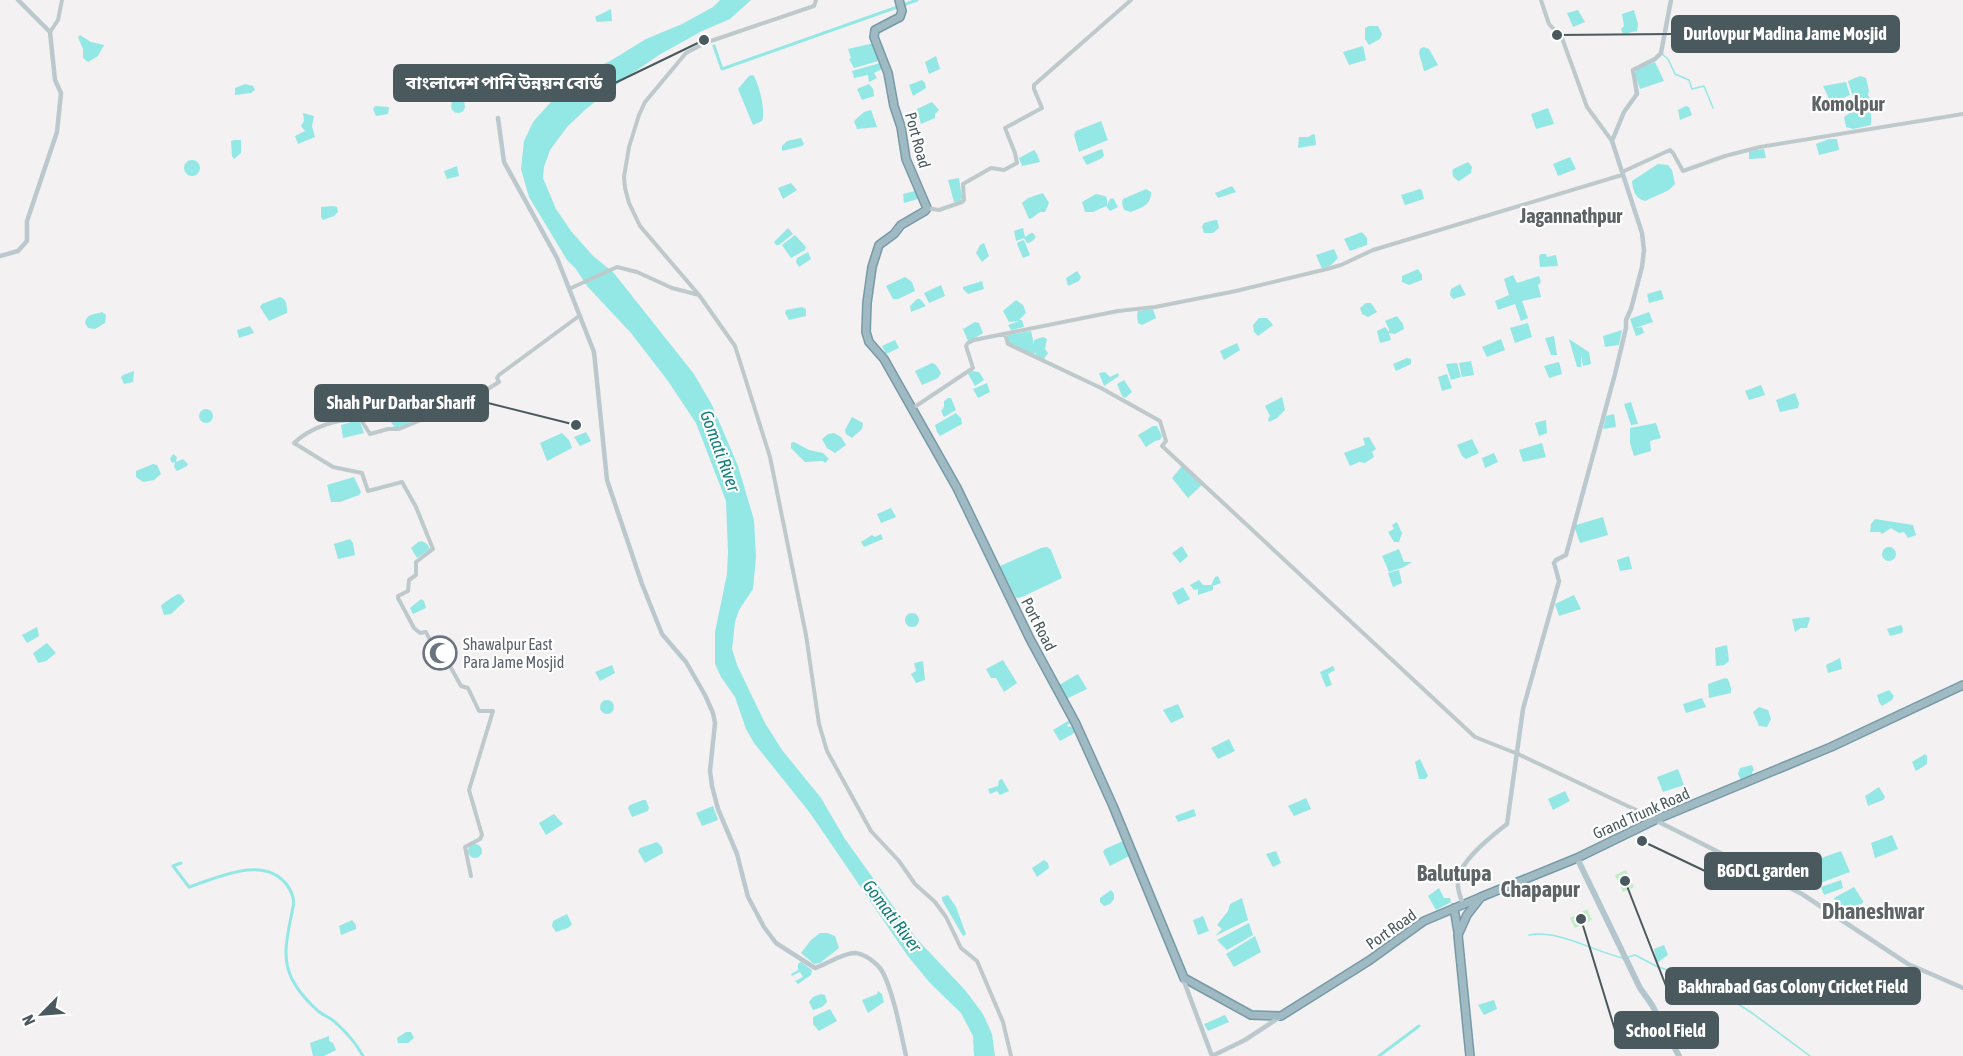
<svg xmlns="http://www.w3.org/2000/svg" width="1963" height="1056" font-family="'Asap Condensed','Noto Sans Bengali',sans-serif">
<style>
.green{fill:#c3edc9}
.water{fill:#93e7e5}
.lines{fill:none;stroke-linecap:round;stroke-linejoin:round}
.stream{stroke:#93e7e5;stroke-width:1.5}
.canal{stroke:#93e7e5;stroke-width:3}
.trunk-casing{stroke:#779aa8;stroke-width:10}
.tertiary{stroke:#bec9cc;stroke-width:4}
.secondary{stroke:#bbc9ce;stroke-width:4.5}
.primary{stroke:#b3c6cd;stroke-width:6}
.trunk{stroke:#a0bac4;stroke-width:7}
.labels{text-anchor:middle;stroke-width:4.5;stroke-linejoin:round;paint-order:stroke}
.street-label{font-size:16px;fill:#4a595d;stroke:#fff}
.worship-label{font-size:16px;fill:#5b616d;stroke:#fff;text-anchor:start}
.water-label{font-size:18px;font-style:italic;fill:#157f7c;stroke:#fff}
.quarter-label{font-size:20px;font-weight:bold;fill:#5e6365;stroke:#fff}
.district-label{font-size:22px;font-weight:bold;fill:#5e6365;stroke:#fff}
.leader{fill:none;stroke:#4a595d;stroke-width:2}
.callout-dot{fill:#4a595d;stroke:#fff;stroke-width:2}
.callout{fill:#4a595d;stroke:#4a595d;stroke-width:2}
.callout-label{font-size:18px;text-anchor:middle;font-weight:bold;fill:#fff}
</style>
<rect width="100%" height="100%" fill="#f3f1f1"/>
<path class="green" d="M1626,870l8,17 -11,5 -8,-17z
M1587,909l5,11 -17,8 -5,-10z"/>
<path class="water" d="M720,0h31l-21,19 -28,12 -43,24 -38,26 -35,28 -19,18 -17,23 -6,17 -1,11 13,31 15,22 22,25 20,16 81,102 18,31 26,61 16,54 2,37 -3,32 -14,21 -4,12 -3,27 5,16 28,58 17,27 39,48 24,41 71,99 49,52 18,24 9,20 3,22h-21l-1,-20 -12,-23 -31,-30 -23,-28 -97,-142 -56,-70 -8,-14 -11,-32 -14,-20 -6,-13v-32l12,-58 1,-22 -2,-51 -30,-78 -28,-42 -37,-48 -44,-47 -11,-17 -9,-9 -38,-63 -8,-28 3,-28 9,-19 16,-18 35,-31 26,-12 36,-22 36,-15 31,-17z
M611,9l1,12 -15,1 -2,-5z
M1578,10l7,12 -12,5 -6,-14z
M1634,10l4,14 -1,7 -14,3 -2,-5 3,-3 -2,-12z
M1369,26h9l4,8 -2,5 -11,6 -4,-6v-11z
M80,35l11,7 13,3 -6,11 -10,6 -5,-4v-9l-5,-12z
M874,43l8,17 -28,8 -5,-9 2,-1 -3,-9z
M1363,46l3,14 -17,5 -6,-13z
M1423,47l6,2 9,16 -13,6h-1l-5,-18 1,-4z
M936,56l4,13 -11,5 -4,-12z
M1655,62l9,19 -24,8 -4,-12v-8z
M880,63l4,5 -10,5 3,5 -8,4 -1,-7 -14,3 -2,-7z
M753,75c6,8 13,36 9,46l-9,4 -15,-36 11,-13z
M1860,76l6,2 3,13 -1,4 3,5v6l-13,1 -3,-8 5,-2h-7l-5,-16z
M922,80l3,3 1,5 -13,8 -4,-11z
M1846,82l4,13 -19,8 -8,-17z
M245,84l8,2 2,4 -4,3 -16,2v-7z
M869,84l4,5 1,7 -12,4 -5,-11z
M451 106a7 7 0 1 1 14 0a7 7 0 1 1-14 0Z
M932,102l7,8 -4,4v4l-14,6 -4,-15z
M375,106l14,1 -1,7 -12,2 -3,-7z
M1686,106l3,1 3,8 -12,5 -2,-10z
M1548,108l6,16 -18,5 -5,-15z
M1868,109l3,5v11l-18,4 -7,-2 -2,-10 7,-5z
M871,110l6,17 -20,2 -3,-8 10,-9z
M303,113l11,3 -2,10 3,11 -17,7 -3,-8 10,-5 -4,-5 3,-5z
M1101,121l7,19 -29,12 -5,-17 2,-4z
M1313,134l2,1 1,10 -18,3 1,-11h9z
M801,138l3,6 -2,2 -20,5v-5l5,-5z
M1829,139h8l2,11 -20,5 -3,-11z
M234,140h7v13l-7,6 -2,-3 -1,-15z
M1102,149l2,6 -2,3 -15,7 -5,-8z
M1764,149l2,9 -17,1v-8z
M1034,150l3,4 3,8 -18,4 -3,-8z
M1570,157l6,12 -18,7 -5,-12z
M184 168a8 8 0 1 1 16 0a8 8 0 1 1-16 0Z
M1468,162l4,5 -1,6 -12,8c-5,-2 -8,-7 -6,-12z
M1658,164l10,1 4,5 3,14 -6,6 -24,11c-10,-3 -12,-10 -13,-20z
M457,166l2,10 -12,3 -3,-8z
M959,178l3,20 -1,3 -7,1 -6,-22z
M791,183l6,7 -14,9 -5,-11z
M1232,186l4,6 -18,6 -3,-5z
M1146,189l5,3c0,13 -8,15 -20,20l-7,-2 -2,-7 1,-4z
M1420,189l2,2 2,8 -19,6 -4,-10z
M915,191l3,8 -14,4 -1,-9z
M1043,193l6,10 -4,9h-5l-8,6 -3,1 -7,-16 6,-5z
M1096,194l9,2 2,3v6l3,-6 3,-1 5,9 -8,4 -4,-5 -13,6h-8l-3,-10z
M333,206l4,1 1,5 -4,4 -11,4 -2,-3v-10z
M1215,220h2l2,8 -6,5h-9l-2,-6 2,-4z
M788,228l5,6 -14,11h-3l-2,-3z
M1023,228l2,9 6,-4h2l3,4 -5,5 -4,1 -3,-5 -8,3 -2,-10z
M1362,232l5,6v7l-17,6 -6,-12z
M795,235l11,12 -1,3 -14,8 -9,-13z
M1024,240l6,15 -7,3 -6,-14 1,-2z
M984,243l5,13 -7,6 -6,-9 4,-8z
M1334,249l4,9 -7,7 -9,4 -6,-14z
M808,252l3,7 -12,8 -3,-5 1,-4z
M1541,254h5l1,3 9,-2 2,11 -18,1 -1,-11z
M1418,269l4,6v5l-13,5 -7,-3v-6z
M1077,271l4,6 -2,4 -11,5 -2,-8z
M1513,275l4,8 22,-7 2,6 -3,3 3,12 -19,4 6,17 -7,3 -6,-17 -17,6 -3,-9 14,-6 -5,-16z
M905,277l7,5 3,9 -17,8h-5l-7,-13z
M982,281l2,8 -16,5 -5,-5v-2z
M1460,284l6,11 -13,4 -3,-4 1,-6z
M941,285l4,11 -16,7 -5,-10z
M1661,290l3,9 -15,4 -2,-9z
M280,297c7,2 7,9 7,16l-18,8 -9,-14 2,-3z
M917,299h3l6,7 -15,6 -1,-6z
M1016,300l7,5 3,8 -7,7h3l2,7 -13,3 -3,-5 11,-4 -10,1 -6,-11z
M1366,303h5l6,9 -9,5 -6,-3 -2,-6z
M802,307l4,2v7l-17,4 -4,-7 1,-3z
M1153,309l3,9 -14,7 -4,-2 -1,-8 1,-4z
M102,312l4,3 -1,8 -10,6 -7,-1 -3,-5c2,-10 9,-8 17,-11z
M1649,312l4,10 -18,6 7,-1 2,6 -8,3 -6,-17z
M1397,316l6,8 1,5 -9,5 -6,-1 2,7 -11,3 -3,-12 8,-4 4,5v-3l-4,-8z
M1259,318h8l6,7 -15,11 -4,-4 -1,-7z
M975,322l4,1 4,10 -11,7 -4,1 -5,-12z
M1528,323l4,14 -17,6 -5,-15z
M250,326l4,7 -15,5 -2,-8z
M1622,330l-3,15 -14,2 -2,-11z
M1031,331l3,14v-5l9,-3 4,2 -2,10 3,4 -4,6 -8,-4 -1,-3 -1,3 -26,-12 -1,-8z
M1554,336l3,19h-6l-6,-17z
M1501,339l4,11 -18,7 -5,-10z
M1569,339l20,13 2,12 -8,2 -2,-11v12h-4z
M895,340l4,8 -13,6 -4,-8z
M1237,343l3,7 -16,10 -4,-9z
M1407,358l4,1v5l-15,7 -3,-7z
M1471,361l3,14 -12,2 -3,-14z
M1559,362l3,12 -13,4 -5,-12z
M932,363l4,2 5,8 -3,5 -16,7 -7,-14z
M1457,363l4,14 -10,3 -5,-16z
M134,371l-1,11 -9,2 -3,-7 2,-2z
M972,371l7,1 5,8 -9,6 -7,-12z
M1105,372l5,5 8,-4 1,3 -15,10 -5,-13z
M1447,374l5,14 -10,3 -4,-14z
M1124,380l8,12 -7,6 -3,-2 -5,-12z
M987,383l3,9 -12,6 -5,-9z
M1761,385l4,10 -16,5 -4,-9z
M1795,393l4,10 -1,5 -18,4 -4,-12z
M1282,397l3,13 -8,8 -8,4 -1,-3 2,-3 -5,-10z
M948,398h3l5,12 -12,7 -3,-6 3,-4v-6z
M1631,402l7,22 -7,1 -7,-21z
M199 416a7 7 0 1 1 14 0a7 7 0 1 1-14 0Z
M956,413l5,5 1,6 -22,12 -3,-4 -2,-7z
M404,414l5,4 1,6 -15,4 -4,-6 2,-3z
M1614,414l2,13 -13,2 3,-13z
M852,417l11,6 -1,6 -10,9 -6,-4 -1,-4z
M1546,420l1,13 -8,3 -4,-13z
M354,421l6,1 4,11 -21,5 -2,-13z
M1656,423l5,15 -11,3 1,10 -17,5 -4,-13v-15z
M1153,426h4l5,10 -2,4 -5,1 -9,6 -8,-12z
M586,432l5,9 -11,5 -6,-9z
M562,433l7,7 3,8 -25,13 -7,-18z
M834,433l7,4 5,8 -11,8 -8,-5 -5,-9 6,-5z
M1369,437l7,12 -4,3 2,5 -9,6 -6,-1 -9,4 -6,-13 21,-8 -2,-7z
M1472,439l7,14 -13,6 -4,-3 -5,-11z
M794,442l15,8 14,3 6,6 -4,4 -2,-2 -18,1 -14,-14v-5z
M1542,443l4,14 -23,5 -4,-12z
M1494,453l4,9 -13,6 -3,-10z
M173,454l4,3 -1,5 7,-3 5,5 -1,2 -10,5 -3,-4 1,-5 -3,1 -2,-4z
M153,464l4,1 4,9 -7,6 -11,2 -7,-5v-6z
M1182,466l21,18 -15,14 -16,-20z
M354,477l7,15 -2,3 -19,7h-9l-4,-17z
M891,508l5,9 -15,6 -4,-9z
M1603,517l5,18 -28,8 -5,-14 1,-4z
M1875,519l38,6 3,10 -8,3 -4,-6 -5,1 -8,-5 -9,6 -2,-2h-10l1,-8z
M1397,522l5,11 -3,9h-5l-6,-10 6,-3 -2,-4z
M881,534l2,5 -19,8 -3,-5 11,-7 3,2z
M350,539l3,4 2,12 -17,4 -4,-15z
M422,541l5,3 3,5 -13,9 -6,-10 7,-6z
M1182,546l6,10 -8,7 -8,-10z
M1047,547l4,3 11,28 -40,19 -6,1 -16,-32 41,-18z
M1882 554a7 7 0 1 1 14 0a7 7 0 1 1-14 0Z
M1399,549l5,13h8l-8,5 -15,5 -7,-16z
M1629,556l3,13 -12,2 -3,-11z
M1399,570l3,13 -9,4 -5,-14z
M1218,576l3,7 -8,3v4l-15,5v-6l-4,1 -4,-5 9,-5 4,5h8l4,-8z
M1183,587l7,12 -12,6 -6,-12z
M178,594l3,1 4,6 -14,13 -7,1 -3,-9c3,-4 12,-9 17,-12z
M1574,595l7,14 -22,7 -4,-12z
M421,599l3,2 2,7 -13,6 -3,-6z
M905 620a7 7 0 1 1 14 0a7 7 0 1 1-14 0Z
M1808,617l2,1 -3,10h-6l-6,4 -3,-13z
M1901,625l2,4 -1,4 -12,3 -3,-7z
M37,627l2,9 -12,7 -5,-8z
M47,643l9,10 -10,8 -8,2 -5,-10z
M1727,645l2,16 -5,4 -8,1 -1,-18z
M1840,658l2,11 -14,4 -2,-8z
M1003,660l14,23 -13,9 -8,-14h-5l-5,-9z
M923,661l2,19 -9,3 -5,-9 5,-3 -2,-8z
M612,665l3,8 -15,8 -5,-9z
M1333,666l2,4 -7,4 4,11 -6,2 -6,-15z
M1078,674l9,15 -21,10 -7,-14z
M1725,678l3,1 3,9v5l-22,5 -1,-14z
M1889,690l5,6 -2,4 -10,6 -3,-4 -2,-7z
M1702,698l4,9 -20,6 -3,-9z
M600 707a7 7 0 1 1 14 0a7 7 0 1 1-14 0Z
M1178,704l6,13 -13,6 -8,-13z
M1759,707l9,3 3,9 -4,8 -8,-1 -6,-14z
M1068,721l3,2 -4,2 1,2 5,-1 3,6 -16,9 -7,-11z
M1229,739l6,12 -17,8 -7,-11z
M1925,754l2,2v8l-11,7 -4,-9z
M1420,759l8,17 -3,3h-6l-4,-17z
M1752,765l2,5 -2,2 1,4 -12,4 -3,-6 2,-6z
M1678,769l6,16 -21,7 -6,-15z
M1002,779l7,12 -9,4 -3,-4 -7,3 -2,-5 10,-3 1,-6z
M1879,787l6,10 -2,3 -15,6 -3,-10z
M1565,791l5,10 -17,9 -5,-11z
M1306,798l5,11 -17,7 -6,-10z
M643,800h3l3,8 -1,3 -16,6 -4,-9 2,-3z
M713,806l5,14 -16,6 -6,-13z
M1194,809l2,7 -18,6 -3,-6z
M554,814l9,10 -17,11 -7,-12z
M1892,835l6,14 -23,9 -4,-15z
M1123,841l8,14 -21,11 -7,-14 2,-3z
M657,842l5,5 1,6 -18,10 -7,-12 2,-3z
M468 851a7 7 0 1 1 14 0a7 7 0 1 1-14 0Z
M1276,851l5,12 -8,4 -7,-13z
M1841,851l9,21 -30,11 -7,-22z
M1044,860l4,3 1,5 -12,9 -5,-9z
M1841,880l2,8 -19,7 -3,-8z
M1854,887l9,14v2l-22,10 -7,-15z
M1439,888l5,10h6l1,4 -15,8 -8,-14z
M1111,890l3,4v5l-4,5 -6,2 -4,-4v-4z
M948,895l8,12 10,27 -3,2 -21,-36v-3z
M1242,898l6,22 -33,16 7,-7 -5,-4 11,-14 2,-7z
M567,914l5,10 -4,4 -12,4 -4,-6 1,-5z
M1203,916l6,15 -11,4 -5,-15z
M352,920l4,5v4l-15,6 -2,-9z
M1249,923l4,12 -26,15 -10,-10z
M820,933h7l8,3 4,12 -19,15 -6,1 -13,-11 10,-13z
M1255,936l6,16 -27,15 -8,-13z
M1664,945l4,10 -11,8 -3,-14z
M801,962l11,8 -1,5 -13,9 -3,-3 8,-4 -3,-5 -8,4 -1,-2 7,-4v-6z
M878,991l4,3 2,8 -16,11 -6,-13 15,-6z
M821,994l4,1 2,7 -5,5 -9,3 -4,-8 4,-5z
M1494,1000l3,9 -13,6 -6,-10z
M830,1009l7,12 -18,10 -6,-7v-7z
M1225,1015l4,7 -21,9 -4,-7z
M406,1032h5l3,6 -6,5h-10l-1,-5z
M329,1036v5l4,2 3,7 -12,6h-11l-3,-13z"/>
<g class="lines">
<path class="stream" d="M1662,54l6,5 7,15 14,6 3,9 12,-3 9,22
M1529,935c28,-6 66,17 94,23
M1628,957l7,-2 23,12 42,13 7,4 45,29 58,43"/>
<path class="canal" d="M714,46l8,23 195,-69
M181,863l-8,3 16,21c28,-9 75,-33 98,-2 5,7 8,14 6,22 -4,23 -13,49 -1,72 6,12 16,23 26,32 6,5 14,7 19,13 10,9 20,21 26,32
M1379,1056l40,-30"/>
<defs>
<path id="trunk" d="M899,0l3,11 -2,6 -25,13 -1,7 14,36 6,33 7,21 5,32 21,49 -2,3 -24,14 -7,9 -15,11 -7,22 -5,36 -1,29 3,10 15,17 73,129 73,151 46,85 37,82 71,172 67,37 30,1 89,-56 54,-39 57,-24
M1454,908l4,24
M1470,1056l-12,-121 9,-20 14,-18 96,-39 78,-38 176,-73 132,-62"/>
</defs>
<use href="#trunk" class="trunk-casing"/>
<path class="tertiary" d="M816,0l-2,6 -109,37 -19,10 -41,49 -6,13 -10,32 -5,30 1,11 4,15 11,23 59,69 36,51 35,111 36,178 13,89 8,27 44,80 28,30 16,23 20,18 11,15 15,31 16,13 26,61 8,34
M1541,0l8,24 13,14 25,69 25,34
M50,32l8,-12 4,-20
M1622,172l48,-22 3,3 10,18 42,-15 35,-9 203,-33
M927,208l12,2 23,-8 2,-2 -1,-16 28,-16 13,2 13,-7 -2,-10 -10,-25 37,-20 -8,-19v-4l97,-85
M569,289l48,-22 20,5 35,16 27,7
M1005,334l3,10 93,44 59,33 6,20 -4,5 313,291 43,17 137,65
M913,408l60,-40 -7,-22 2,-3 6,-3 144,-29 37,-4 81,-16 91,-22 14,-4 32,-15 249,-75
M471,876l-6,-29 15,-8 2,-4 -13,-45 24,-79h-14l-11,-23 -7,-2 -16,-29 -8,-2 -11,-23 -6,1 -6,-5 -16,-30v-2l10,-5 1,-11 7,-5v-13l17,-13 -17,-42 -14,-25 -34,9 -6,-18 -29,-6 -39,-24c17,-16 44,-25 67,-23l9,14 18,-5h11l49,-20 27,-12 24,-15 -2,-4 2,-3 80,-59"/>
<path class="secondary" d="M498,118l6,44 53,96 37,94 13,128 35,104 20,50 24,28 19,33 8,18 2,10 -5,48 2,15 6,23 19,45 11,43 16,30 12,16 39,25c13,-4 27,-15 40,-15 10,1 22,10 27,18 11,19 19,62 24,85
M0,256l18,-5 9,-10v-20l30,-89 4,-39 -6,-13 -5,-48 -32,-32
M1655,820l147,74 106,70 55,24
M1463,904c-3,-7 -6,-15 -5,-23 1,-20 34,-45 49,-57l16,-115 36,-128 -5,-18 2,-3 10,-5 49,-181 11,-46v-8l5,-11 11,-42 2,-17 -2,-17 -30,-92 12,-29 13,-18 -4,-24 22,-11 6,-6 10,-53
M1182,976l30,80
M1212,1056l33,-16 35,-23"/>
<path class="primary" d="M1577,858l63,130 12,17 27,51"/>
<use href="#trunk" class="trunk"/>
</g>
<defs>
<symbol id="mosque-ring" viewBox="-11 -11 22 22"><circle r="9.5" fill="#fff" stroke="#6b7280" stroke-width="1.5"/><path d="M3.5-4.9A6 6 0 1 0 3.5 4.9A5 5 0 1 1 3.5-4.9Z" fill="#6b7280"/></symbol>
</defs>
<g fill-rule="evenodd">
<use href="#mosque-ring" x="421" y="634" width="38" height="38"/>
</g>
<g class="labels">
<g class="street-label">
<text transform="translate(918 140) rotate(75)" y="6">Port Road</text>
<text transform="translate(1039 624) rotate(63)" y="6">Port Road</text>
<text transform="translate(1641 813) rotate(-24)" y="6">Grand Trunk Road</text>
<text transform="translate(1391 929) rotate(-35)" y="6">Port Road</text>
</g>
<g class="worship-label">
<text x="463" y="650">Shawalpur East<tspan x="463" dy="18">Para Jame Mosjid</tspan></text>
</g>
<g class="water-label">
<text transform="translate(720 451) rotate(70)" y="6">Gomati River</text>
<text transform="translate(892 916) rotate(53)" y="6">Gomati River</text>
</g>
<g class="quarter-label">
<text x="1848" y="111">Komolpur</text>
<text x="1571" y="223">Jagannathpur</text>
</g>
<g class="district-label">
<text x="1454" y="881">Balutupa</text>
<text x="1540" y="897">Chapapur</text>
<text x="1873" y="919">Dhaneshwar</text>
</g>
</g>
<path class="leader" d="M1557 35L1672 34M704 40L615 83M576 425L488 403M1642 841L1705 871M1625 881L1666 986M1581 919L1615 1030"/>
<g class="callout-dot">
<circle cx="1557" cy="35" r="6"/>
<circle cx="704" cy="40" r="6"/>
<circle cx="576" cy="425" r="6"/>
<circle cx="1642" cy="841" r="6"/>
<circle cx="1625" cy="881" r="6"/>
<circle cx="1581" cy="919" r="6"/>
</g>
<g class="callout">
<rect x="1672" y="16" width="227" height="36" rx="6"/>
<rect x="394" y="65" width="221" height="36" rx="6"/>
<rect x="315" y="385" width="173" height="36" rx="6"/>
<rect x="1705" y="853" width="116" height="36" rx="6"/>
<rect x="1666" y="968" width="254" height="36" rx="6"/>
<rect x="1615" y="1012" width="103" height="36" rx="6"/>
</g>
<g class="callout-label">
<text x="1785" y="40">Durlovpur Madina Jame Mosjid</text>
<text x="504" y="89">বাংলাদেশ পানি উন্নয়ন বোর্ড</text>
<text x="401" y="409">Shah Pur Darbar Sharif</text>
<text x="1763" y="877">BGDCL garden</text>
<text x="1793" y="993">Bakhrabad Gas Colony Cricket Field</text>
<text x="1666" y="1037">School Field</text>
</g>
<g transform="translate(42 1014) rotate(245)" stroke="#ffffff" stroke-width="4.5" paint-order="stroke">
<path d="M0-4.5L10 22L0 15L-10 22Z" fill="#4a595d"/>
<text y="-9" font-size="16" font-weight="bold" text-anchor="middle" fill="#4a595d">N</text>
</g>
</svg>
